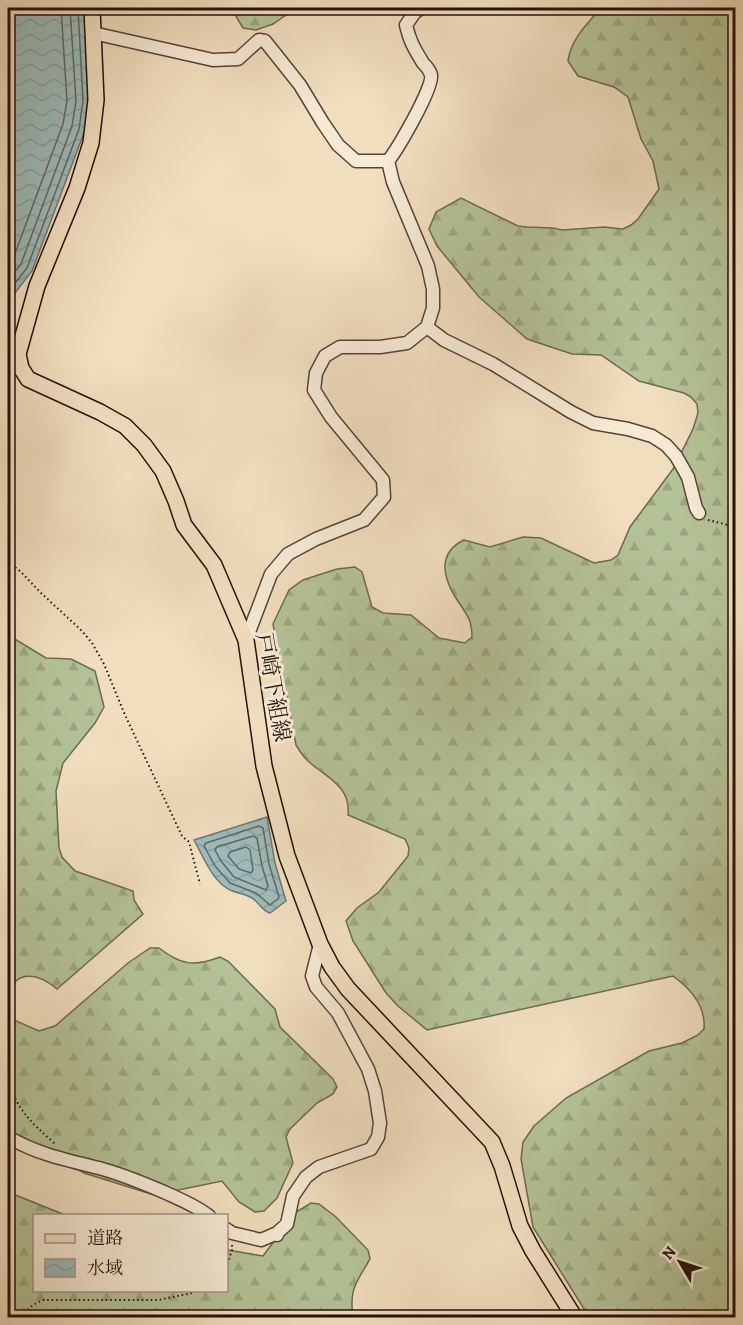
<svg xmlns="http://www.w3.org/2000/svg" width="743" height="1325" font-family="Alegreya,'Noto Serif JP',serif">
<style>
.forest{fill:url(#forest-firs);stroke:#6c6a50;stroke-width:1.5}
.water{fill:url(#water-waves);stroke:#6d7774;stroke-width:1.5}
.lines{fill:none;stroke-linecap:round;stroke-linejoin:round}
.shore{stroke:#606662;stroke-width:1.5}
.minor-casing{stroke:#574437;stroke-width:15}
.major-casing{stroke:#24110a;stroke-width:18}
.path{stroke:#24110a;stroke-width:2;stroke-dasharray:1.5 3;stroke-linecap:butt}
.minor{stroke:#f6ead5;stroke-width:12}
.major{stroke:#f1debf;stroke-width:15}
.labels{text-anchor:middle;stroke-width:6;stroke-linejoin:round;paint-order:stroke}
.street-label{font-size:22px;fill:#24110a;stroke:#f6ead5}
</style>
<defs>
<pattern id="forest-firs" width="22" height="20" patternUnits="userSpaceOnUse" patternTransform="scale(1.5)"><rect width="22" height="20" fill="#b4c297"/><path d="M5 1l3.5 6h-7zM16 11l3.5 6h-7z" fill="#9ba681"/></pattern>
<pattern id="water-waves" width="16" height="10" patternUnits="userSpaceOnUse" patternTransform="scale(1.5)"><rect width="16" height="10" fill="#9dbbba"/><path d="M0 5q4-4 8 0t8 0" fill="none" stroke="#87a09f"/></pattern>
</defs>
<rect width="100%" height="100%" fill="#f1debf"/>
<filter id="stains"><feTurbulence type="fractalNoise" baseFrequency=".00333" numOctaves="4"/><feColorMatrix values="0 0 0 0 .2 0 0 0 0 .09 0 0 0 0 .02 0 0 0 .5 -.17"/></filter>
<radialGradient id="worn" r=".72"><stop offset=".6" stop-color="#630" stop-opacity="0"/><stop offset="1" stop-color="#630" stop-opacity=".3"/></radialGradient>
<path class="forest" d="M231,8h65l-23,16 -17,6 -13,-2z
M601,8h134v1299c-7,2 -10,5 -17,8 -15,7 -54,3 -71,-1l-1,3h-57l-56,-90 -12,-68 2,-17 11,-16 32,-28 83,-47 33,-8 16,-8 6,-6c2,-23 -13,-40 -31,-53l-246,54 -29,-24 -12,-13 -33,-52 -7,-20 11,-13 22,-16 29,-36 1,-8 -4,-9 -57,-24c3,-30 -22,-37 -41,-55 -4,-4 -8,-10 -11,-15l-23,-121 16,-34 14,-10 34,-11 18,-2 7,5 10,35 11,6 28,2 28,23 26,5 7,-6c0,-5 -1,-13 -3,-18 -4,-8 -10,-16 -15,-24 -12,-21 -15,-43 10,-55l26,7 33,-10 18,1 53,25 17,-3 7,-5 12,-28 43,-58 20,-40 5,-16 -1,-9 -6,-7 -7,-4 -45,-12 -38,-26 -29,-1 -45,-15 -48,-42 -42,-51 -8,-17 7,-17 25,-14 57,28 9,1 26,1 9,2 42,-3 19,2 8,-4 7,-6 21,-30 -6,-28 -12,-22 -13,-42 -14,-10 -36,-11 -10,-15c3,-22 19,-37 33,-53z
M8,635l38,23 25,1 24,12 9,36 -9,16 -32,40 -7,28 3,57 3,9 13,14 58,20 1,9 9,14 -86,75c-10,-9 -29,-19 -41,-8 -3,4 -6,9 -8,13z
M150,948h9c22,17 35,19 61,9l8,4 47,48 5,18 53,52 4,8 -4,7 -16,9 -27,26 -4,8 7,26 -16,35 -13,13 -9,1 -16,-10 -17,-21 -68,14 -70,-22 -76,-43v-128l1,11 7,8 23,10 16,-5 73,-63z
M8,1192l57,23 -31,1v74h192l1,-40 36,6 33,-44 15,-9 8,1 17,13 32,33 2,9c-14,24 -21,30 -17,58h-345z"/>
<path class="water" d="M8,8h76l5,94 -4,28 -53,141 -24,31z
M267,817l8,46 11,38 -16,12c-8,-2 -11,-11 -18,-15 -7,-4 -15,-5 -22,-8 -18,-9 -27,-34 -36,-50z"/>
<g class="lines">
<path class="shore" d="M8,266l5,-7 50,-135 4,-23 -6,-93
M8,280l13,-16 51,-138 4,-25 -6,-93
M8,292l19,-24 52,-139 4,-28 -5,-93
M259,826l4,2 6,36 10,33 -1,2 -8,6 -14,-12 -26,-10 -15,-17 -11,-20 2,-3z
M253,836l4,2 5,28 6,20 -2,4 -32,-13 -13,-16 -6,-11 2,-3z
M246,847l4,3 3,20 -2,3 -12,-4 -11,-13 2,-4z"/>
<defs>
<path id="minor" d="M93,33l120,27 25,-1 21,-19 6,1 35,44 23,38 15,22 18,16h32
M388,161c9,-11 46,-74 43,-86 -1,-4 -5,-9 -8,-12 -9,-15 -13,-21 -17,-38l9,-13 7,-4
M427,327l17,13 49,24 78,48 22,11 35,6 24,7 14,9 10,11 12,21 8,31 3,5
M8,366l10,-12
M246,640l25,-66 17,-20 28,-15 48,-19 20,-23 -1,-17 -52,-63 -17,-27 2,-17 9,-17 15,-9h40l27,-4 20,-16 6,-19v-19l-5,-23 -35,-84 -5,-21
M8,1137c29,17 58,23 91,31 22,6 44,15 65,24 15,7 31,13 45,24
M226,1229l6,4 29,7 14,-6 2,1v-2l10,-9 6,-28 13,-19 13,-10 52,-18 7,-12 2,-14 -5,-32 -7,-22 -30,-56 -22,-26 -4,-11 8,-32"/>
<path id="major" d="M92,8l4,92 -5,43 -14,45 -40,98 -19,68 3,14 7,11 72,33 25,14 19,19 19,26 13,30 8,24 30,40 32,75 18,126 23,90 33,88 12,23 16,22 144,153 10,24 18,60 13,25 42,67"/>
</defs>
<use href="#minor" class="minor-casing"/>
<use href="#major" class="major-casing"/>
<path class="path" d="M708,520l28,7
M8,562l12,9 21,22 41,38 10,12 12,21 21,51 57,121 7,6 11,42
M8,1077c7,32 24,46 47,67
M226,1268l6,-18v-6
M24,1318c2,-10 10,-14 19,-18h115l34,-7 7,-3"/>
<use href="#minor" class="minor"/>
<use href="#major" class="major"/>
</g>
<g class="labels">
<g class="street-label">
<text transform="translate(274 687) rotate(80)" y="8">戸崎下組線</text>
</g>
</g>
<rect width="743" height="1325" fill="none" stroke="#f1debf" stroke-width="30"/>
<rect x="9" y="9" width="725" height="1307" fill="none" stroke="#24110a" stroke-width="3"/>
<rect x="15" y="15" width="713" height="1295" fill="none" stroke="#24110a" stroke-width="1.5"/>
<rect x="33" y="1214" width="195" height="78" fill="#f6ead5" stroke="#a29384" stroke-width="1.5"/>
<rect x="45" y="1234" width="30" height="9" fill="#f1debf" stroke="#a29384" stroke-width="1.5"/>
<text x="87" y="1244" font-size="18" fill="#24110a">道路</text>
<rect x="45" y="1259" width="30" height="18" fill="url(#water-waves)" stroke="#a29384" stroke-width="1.5"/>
<text x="87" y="1274" font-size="18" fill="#24110a">水域</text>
<g transform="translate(680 1262) rotate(309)" stroke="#f6ead5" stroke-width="4.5" paint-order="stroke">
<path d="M0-4.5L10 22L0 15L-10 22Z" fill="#24110a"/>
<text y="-9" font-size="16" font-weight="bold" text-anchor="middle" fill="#24110a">N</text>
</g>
<rect width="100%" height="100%" filter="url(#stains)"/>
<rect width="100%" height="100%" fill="url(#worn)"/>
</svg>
